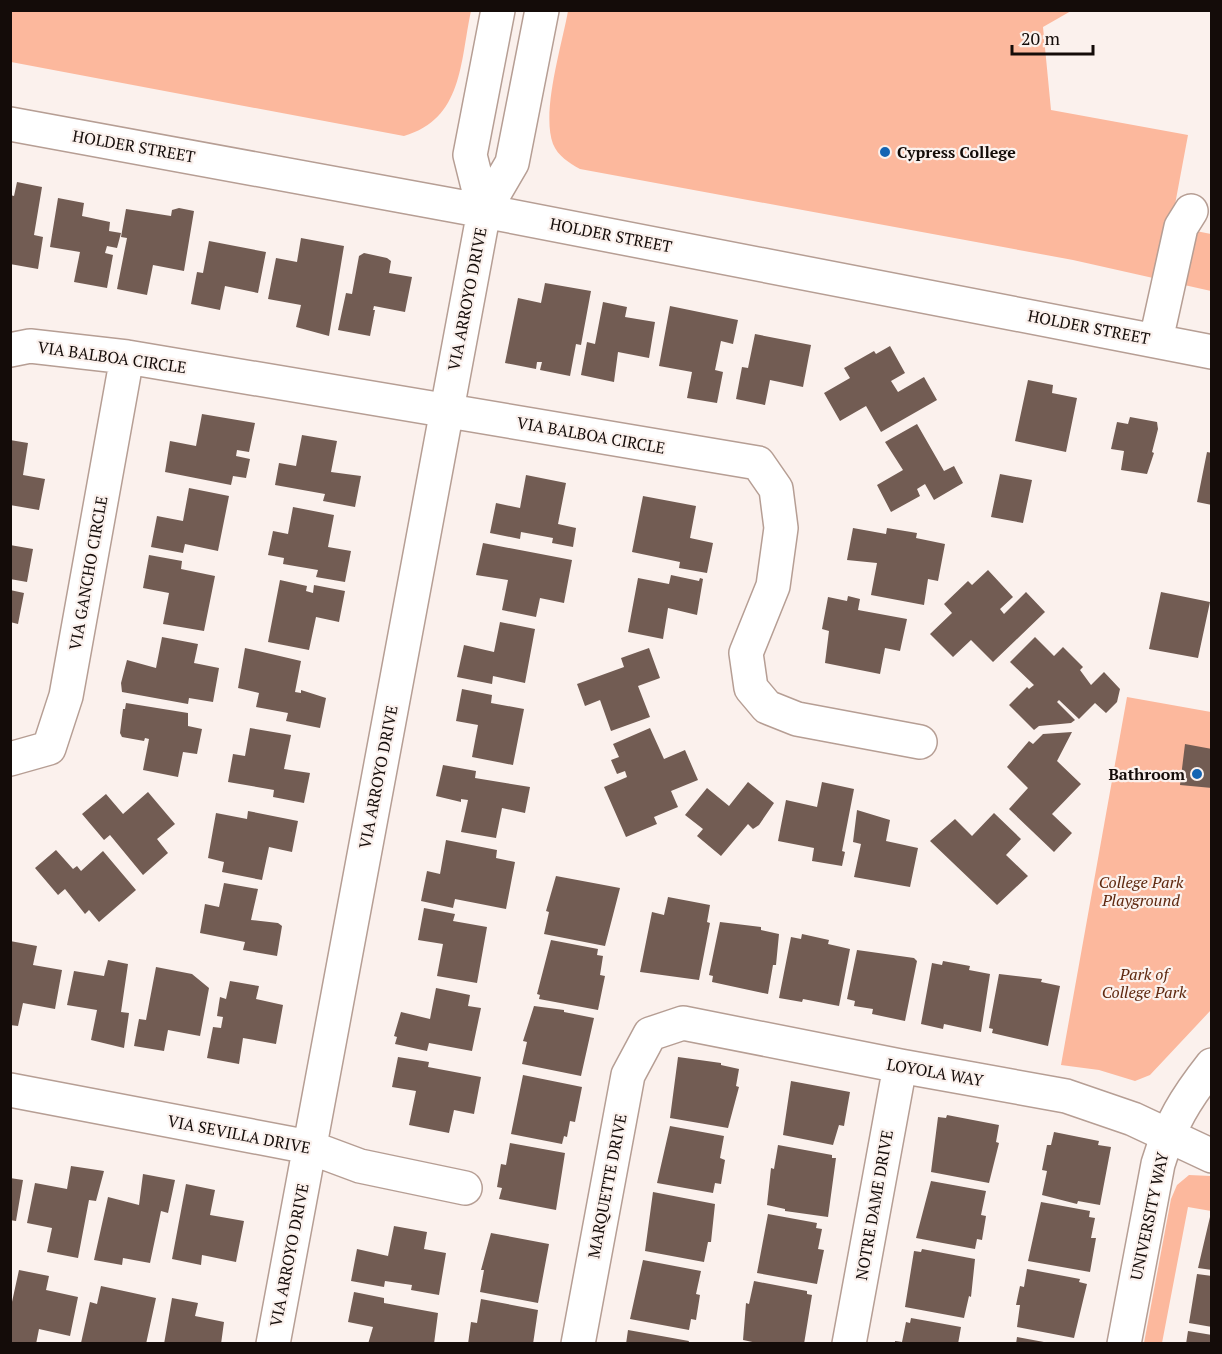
<svg xmlns="http://www.w3.org/2000/svg" width="1222" height="1354" font-family="'PT Serif',serif">
<style>
.green{fill:#fcb89d}
.building{fill:#725c53}
.lines{fill:none;stroke-linecap:round;stroke-linejoin:round}
.minor-casing{stroke:#b69e94;stroke-width:36}
.minor{stroke:#fff;stroke-width:33}
.poi-dot{fill:#1464b3;stroke:#fbf1ed;stroke-width:2}
.labels{text-anchor:middle;stroke-width:4.5;stroke-linejoin:round;paint-order:stroke}
.street-label{font-size:16px;fill:#140c09;stroke:#fbf1ed}
.poi-label{font-size:16px;font-weight:bold;fill:#140c09;stroke:#fbf1ed;text-anchor:start}
.park-label{font-size:16px;font-style:italic;fill:#5e280f;stroke:#fbf1ed}
</style>
<rect width="100%" height="100%" fill="#fbf1ed"/>
<path class="green" d="M10,11l1,-1 460,1c-11,51 -8,108 -67,125l-393,-74z
M568,11h503l-28,16 8,83 137,25 -17,91 40,8v57l-138,-31 -493,-91c-11,-6 -22,-13 -27,-25 -12,-32 9,-99 15,-133z
M1127,697l84,15v298l-61,65 -15,6 -36,-11 -38,-5z
M1189,1175l22,1v35l-23,-4 -26,136h-18l27,-144 6,-14z"/>
<path class="building" d="M17,182l25,5 -8,48 9,2 -5,32 -28,-5v-69l4,1z
M58,198l26,5 -2,13 28,6 -1,9 12,2 -4,15 -10,-2 -2,7 8,2 -6,33 -33,-6 6,-30 -30,-5z
M179,208l15,3 -10,60 -31,-6 -6,30 -30,-6 10,-51 -6,-1 5,-28 45,7 1,-6z
M301,238l43,8 -15,90 -33,-9 5,-22 -33,-6 8,-41 21,4z
M209,241l57,11 -8,41 -33,-7 -5,24 -29,-6 6,-32 6,1z
M364,253l23,5 4,3 -2,12 23,4 -7,35 -31,-6 -1,4h2l-5,26 -32,-6 8,-37 6,1 7,-38z
M545,283l46,8 -10,54 -5,-1 -6,32 -30,-6 2,-8h-5l-1,7 -31,-6 13,-65 23,5z
M603,302l24,5 -2,10 30,5 -6,36 -31,-6 -4,30 -33,-7 6,-33 8,2z
M670,306l68,14 -5,24 -12,-3 -6,29 8,2 -6,31 -30,-5 5,-26 -33,-6z
M755,334l56,11 -8,42 -33,-7 -5,25 -29,-6 6,-32 6,1z
M890,346l15,27 -14,8 7,11 26,-15 13,23 -56,32 -15,-26 -26,15 -16,-28 26,-15 -6,-10 30,-17 2,3z
M1028,380l25,5 -1,8 25,5 -11,54 -51,-11z
M202,414l53,9 -6,29 -12,-2 -1,6 14,3 -4,19 -13,-2 -2,9 -66,-13 5,-31 26,5z
M1130,417l27,5 1,7 -6,23 2,1 -7,21 -26,-4 3,-19 -13,-2 6,-27 11,2z
M917,424l27,47 10,-5 9,17 -29,17 -9,-16 -8,5 3,7 -29,16 -14,-27 26,-15 -18,-28z
M302,435l35,6 -6,31 30,4 -6,31 -32,-6 2,-7 -50,-9 4,-22 17,3z
M10,440l18,3 -5,32 22,4 -6,31 -29,-5z
M1207,452l5,1v52l-15,-3z
M1000,474l32,6 -9,43 -32,-6z
M526,475l40,8 -8,41 18,4 -3,19 -21,-4 1,-5 -32,-6 -1,7 -30,-6 6,-30 24,5z
M189,488l40,8 -11,55 -33,-7 -2,9 -32,-6 6,-31 26,5z
M643,496l53,10 -6,32 23,5 -6,30 -28,-5 1,-6 -48,-10z
M293,507l41,8 -6,32 23,4 -6,31 -29,-5 2,-7 -35,-6 1,-6 -16,-3 5,-24 15,3z
M853,528l33,6 1,-6 30,5 -1,5 29,6 -7,37 -10,-2 -4,26 -53,-10 6,-32 -30,-3z
M483,543l89,17 -8,43 -24,-5 -4,19 -34,-7 6,-30 -32,-5z
M10,545l23,4 -6,33 -17,-3z
M149,555l33,6 -1,8 34,7 -11,55 -41,-7 6,-31 -26,-5z
M988,570l25,27 -13,12 4,5 22,-22 19,20 -52,50 -22,-22 -18,17 -23,-23 22,-21 -8,-9 24,-23 4,4z
M671,575l28,6 1,-3 3,1 -6,36 -29,-7 -5,31 -35,-7 10,-54 31,6z
M280,580l27,6 -1,5 7,2 1,-8 31,6 -6,31 -23,-5 -7,33 -41,-8z
M10,590l14,3 -6,31 -8,-2z
M1161,592l49,10 -12,56 -49,-9z
M848,596l12,3 -2,11 49,9 -7,32 -15,-3 -5,26 -55,-11 4,-32 -7,-2 6,-32 19,4z
M500,622l35,7 -10,54 -32,-7 -1,8 -35,-7 7,-32 30,7z
M162,637l36,7 -4,19 25,5 -6,34 -24,-4 -1,6 -66,-12 -1,-9 6,-23 29,8z
M1035,637l19,19 9,-9 20,20 -3,3 11,15 13,-13 16,17 -3,13 -11,11 -11,-10 -16,16 -20,-19 -2,2 18,18 -4,3 -32,3 -5,4 -25,-25 18,-18 2,2 5,-4 -24,-23z
M245,648l56,13 -6,31 6,1v-3l25,8 -6,30 -34,-7 2,-8 -32,-6 3,-14 -21,-5z
M649,648l11,30 -22,8 12,31 -39,14 -11,-31 -15,6 -8,-22 47,-17 -3,-9z
M462,689l30,6 -1,8 33,6 -11,56 -41,-8 6,-32 -22,-4z
M126,703l62,10v13l14,3 -5,25 -14,-2 -5,25 -35,-7 6,-31 -4,-1 -1,3 -22,-4 -2,-4 3,-24h2z
M250,728l41,7 -7,34 26,4 -6,30 -31,-6 1,-7 -46,-8 5,-28 12,2z
M650,728l14,31 21,-9 13,30 -27,11 7,16 -24,10 3,7 -31,13 -22,-50 23,-10 -2,-6 -8,3 -6,-14 8,-3 -6,-13z
M1072,732l-15,29 24,23 -29,30 20,19 -18,19 -45,-43 19,-21 -21,-21 22,-26 4,3 10,-10z
M1185,744l27,5v39l-32,-3z
M443,765l33,6 -1,7 55,9 -5,26 -23,-5 -6,30 -35,-6 7,-32 -7,-1v3l-25,-6z
M748,782l26,21 -15,22 -6,4 -5,-5 -27,32 -24,-20 6,-7 -18,-14 22,-27 22,18z
M822,782l32,7 -12,62 3,1 -3,14 -30,-5 2,-13 -36,-7 8,-41 31,7z
M148,792l27,32 -18,15 11,14 -25,22 -33,-40 -6,5 -22,-26 24,-20 17,20z
M857,810l33,10 -4,21 32,7 -8,39 -56,-10 7,-33 -8,-2z
M248,811l50,10 -6,31 -23,-5 -7,33 -40,-8 2,-10 -16,-4 8,-45 31,6z
M994,813l27,26 -15,16 22,21 -31,29 -67,-64 25,-22 17,17z
M446,840l51,10 -1,8 19,4 -9,47 -51,-10 -2,9 -32,-7 6,-30 13,3z
M56,850l17,19 4,-3 4,5 22,-20 33,39 -37,32 -10,-12 -4,4 -20,-25 -7,6 -23,-27z
M556,876l64,12 -15,58 -61,-12 5,-22 -3,-1z
M224,883l34,6 -7,31 27,3 4,3 -5,30 -34,-6 2,-8 -45,-9 5,-29 14,3z
M668,897l42,8 -3,17 3,1 -11,57 -59,-8 12,-60 12,3z
M424,908l31,6 -2,7 34,6 -10,56 -40,-7 6,-32 -25,-4z
M720,922l41,5v3l18,4 -3,31h-3l-5,29 -56,-12 1,-6 -4,-1z
M802,934l27,6 -1,4 22,5 -11,57 -36,-7 -1,3 -23,-4 12,-61 10,2z
M551,940l47,9 -1,6 6,1 -3,19 5,1 -7,34 -59,-11 1,-4 -3,-1z
M10,941l27,5 -4,19 29,5 -7,39 -32,-6 -5,23 -8,-1z
M857,950l57,8 3,3 -12,60 -33,-7 1,-5 -19,-3 1,-5 -8,-2z
M108,960l20,4 -7,48 8,1 -5,35 -33,-8 6,-30 -30,-5 7,-34 30,5z
M943,961l27,5 -1,4 21,4 -9,58 -37,-8 -1,5 -22,-5 11,-61 10,2z
M156,967l36,7 17,14 -9,48 -32,-6 -4,21 -30,-5 5,-27 7,1z
M999,974l43,5 -1,3 19,4 -12,60 -56,-13 1,-4 -4,-1z
M230,981l29,5 -3,13 27,6 -7,39 -33,-6 -4,26 -32,-6 6,-31 8,1 2,-11 -6,-1 3,-19 6,2z
M436,988l34,7 -2,11 13,2 -9,43 -43,-8 -2,8 -32,-7 2,-7 -3,-1 7,-24 29,7z
M534,1006l30,4v2l30,6 -13,58 -59,-12 5,-22 -4,-1z
M398,1057l31,5 -1,5 53,10 -7,37 -20,-4 -5,23 -40,-8 7,-34 -24,-4z
M678,1057l43,6v2l18,4 -3,17 3,1 -11,41 -58,-10z
M523,1075l59,12 -7,35 -5,-1 -3,16 -3,-1 -2,8 -51,-10z
M791,1081l59,11 -6,34 -5,-1 -6,20 -50,-10z
M947,1115l52,10 -3,17 3,1 -10,40 -58,-11 7,-55 8,1z
M670,1126l54,10 -4,22 5,2 -4,24 -6,-1 -2,10 -56,-10z
M1054,1132l45,9 -1,4 13,2 -11,58 -22,-4 -1,3 -35,-9 5,-24 -5,-1 5,-25h4z
M510,1143l55,10 -9,57 -57,-11 3,-11 -5,-1 4,-23 5,1z
M778,1145l54,10v3h4l-8,59 -43,-6v-2l-18,-4 4,-37 3,1z
M71,1166l33,5 -8,30 -7,-1 -11,58 -31,-6 5,-24 -25,-5 8,-40 32,6z
M143,1174l32,6 -7,33 -7,-2 -11,52 -27,-5 -1,7 -28,-5 14,-63 31,8z
M10,1178l13,2 -7,41 -6,-1z
M931,1181l55,10 -5,24 5,1 -4,24 -5,-1 -2,10 -59,-11z
M186,1184l29,6 -5,25 34,6 -8,41 -34,-7 -1,10 -29,-6z
M653,1192l62,12 -4,38h-3l-4,20 -59,-11z
M1041,1202l49,9 -1,6 6,1 -4,20h5l-6,34 -62,-11z
M768,1214l49,9 -1,5 6,1 -4,20 6,1 -7,34 -60,-11z
M1210,1217h2v53l-14,-2z
M394,1226l33,6 -3,17 22,4 -7,42 -28,-5 1,-5 -27,-4 -1,6 -33,-6 6,-32 31,7z
M491,1233l58,11 -11,59 -58,-11 4,-22h-3z
M922,1249l53,10 -4,38 -2,-1 -5,22 -59,-11 9,-56 7,1z
M643,1260l58,11 -5,23 4,1 -4,25 -5,-1 -2,11 -59,-11z
M1027,1269l53,10 -1,3 8,2 -13,54 -57,-11 3,-22h-4l4,-19 4,1z
M19,1270l30,6 -3,14 32,7 -8,39 -31,-7 -3,15h-26v-33z
M1197,1274l15,2v51l-23,-4z
M754,1281l53,10v3l5,1 -8,49h-42l-19,-4 3,-37 3,1z
M101,1286l55,12 -10,46 -65,-1 9,-41 7,2z
M354,1292l30,6v5l54,10 -4,31h-66l5,-17 -25,-5z
M172,1298l26,5 -3,13 29,6 -3,22h-57z
M481,1299l57,11 -5,34h-65l3,-22 6,1z
M911,1318l50,9 -3,17h-63v-3l7,1 4,-20 4,1z
M628,1330l61,11 -1,3h-62z
M1188,1331l24,4v9h-26z
M1017,1337l27,5v2h-28z"/>
<g class="lines">
<defs>
<path id="minor" d="M10,124l474,87 728,141
M484,211l-14,-56 28,-145
M1156,340l25,-113 10,-16
M10,350l20,-4 97,11 631,106 18,26 5,39 -8,58 -27,67 5,35 16,19 30,12 123,23
M10,759l39,-11 17,-52 61,-339
M10,1090l299,57 51,19 105,22
M273,1344l211,-1133 28,-48 30,-153
M578,1344l50,-269 22,-41 33,-11 217,43 166,30 67,23 79,37
M849,1344l51,-278
M1124,1344l34,-180c12,-40 28,-66 54,-99"/>
</defs>
<use href="#minor" class="minor-casing"/>
<use href="#minor" class="minor"/>
</g>
<g class="poi-dot">
<circle cx="885" cy="152" r="6"/>
<circle cx="1197" cy="774" r="6"/>
</g>
<g class="labels">
<g class="street-label">
<text transform="translate(134 146) rotate(10)" y="6">HOLDER STREET</text>
<text transform="translate(611 235) rotate(11)" y="6">HOLDER STREET</text>
<text transform="translate(467 299) rotate(-79)" y="6">VIA ARROYO DRIVE</text>
<text transform="translate(1089 327) rotate(11)" y="6">HOLDER STREET</text>
<text transform="translate(112 357) rotate(8)" y="6">VIA BALBOA CIRCLE</text>
<text transform="translate(591 435) rotate(10)" y="6">VIA BALBOA CIRCLE</text>
<text transform="translate(88 573) rotate(-80)" y="6">VIA GANCHO CIRCLE</text>
<text transform="translate(378 777) rotate(-79)" y="6">VIA ARROYO DRIVE</text>
<text transform="translate(935 1072) rotate(10)" y="6">LOYOLA WAY</text>
<text transform="translate(239 1134) rotate(11)" y="6">VIA SEVILLA DRIVE</text>
<text transform="translate(607 1186) rotate(-79)" y="6">MARQUETTE DRIVE</text>
<text transform="translate(874 1205) rotate(-80)" y="6">NOTRE DAME DRIVE</text>
<text transform="translate(1149 1216) rotate(-78)" y="6">UNIVERSITY WAY</text>
<text transform="translate(289 1255) rotate(-79)" y="6">VIA ARROYO DRIVE</text>
</g>
<g class="poi-label">
<text x="897" y="158">Cypress College</text>
<text x="1185" y="780" text-anchor="end">Bathroom</text>
</g>
<g class="park-label">
<text x="1141" y="888">College Park<tspan x="1141" dy="18">Playground</tspan></text>
<text x="1144" y="980">Park of<tspan x="1144" dy="18">College Park</tspan></text>
</g>
</g>
<rect width="1222" height="1354" fill="none" stroke="#140c09" stroke-width="24"/>
<path d="M1012 45v9h81v-9" fill="none" stroke="#140c09" stroke-width="3"/>
<text x="1021" y="45" font-size="18" fill="#140c09" stroke="#fbf1ed" stroke-width="4.5" paint-order="stroke">20 m</text>
</svg>
